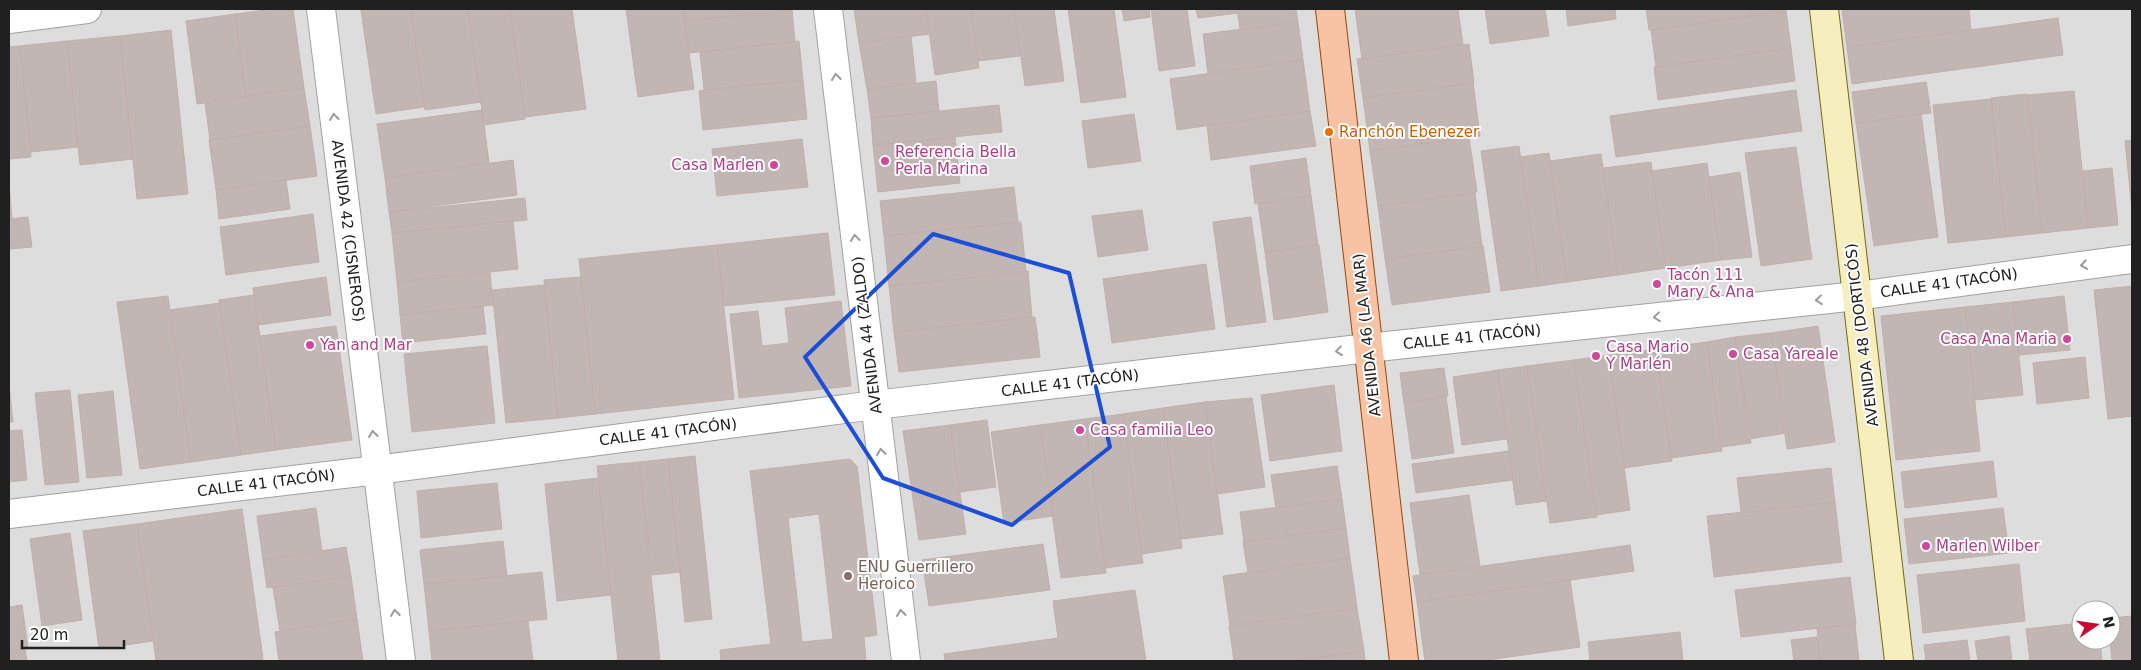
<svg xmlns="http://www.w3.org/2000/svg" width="2141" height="670" font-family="'DejaVu Sans',sans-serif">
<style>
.residential{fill:#dedddd;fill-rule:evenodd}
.building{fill:#c1b6b4;stroke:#c2afaa;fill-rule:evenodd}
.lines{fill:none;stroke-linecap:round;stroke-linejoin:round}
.street-casing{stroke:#a1a1a1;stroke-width:30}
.secondary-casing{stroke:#756b09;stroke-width:30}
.primary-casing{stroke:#974906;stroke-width:30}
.street{stroke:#fff;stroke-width:28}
.secondary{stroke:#f7eebe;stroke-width:28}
.primary{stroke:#f8c2a4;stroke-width:28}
.oneway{stroke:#9b9b9b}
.marked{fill:none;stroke:#1d4ed8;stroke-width:4;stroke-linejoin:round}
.food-dot{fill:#e8710a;stroke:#fff;stroke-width:2}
.hotel-dot{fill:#d1479c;stroke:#fff;stroke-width:2}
.education-dot{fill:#8d6e63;stroke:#fff;stroke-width:2}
.labels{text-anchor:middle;stroke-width:4;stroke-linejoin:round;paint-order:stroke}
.food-label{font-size:15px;fill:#c56008;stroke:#fff;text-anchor:start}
.hotel-label{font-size:15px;fill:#b23c85;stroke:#fff;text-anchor:start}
.street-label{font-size:15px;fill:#202020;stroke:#fff}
.education-label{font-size:15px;fill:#785e54;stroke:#fff;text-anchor:start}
</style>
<rect width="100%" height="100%" fill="#f0ebe7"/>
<path class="residential" d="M9,9h2123v652h-2123zM2081,610h30v30h-30z"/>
<path class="building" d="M273,9h20l11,79 -58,8 -11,-82z
M369,9h42l13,98 -48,7 -15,-104z
M411,9h57l13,93 -56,8z
M468,9h42l15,110 -41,6z
M510,9h62l14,100 -61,8z
M626,9h57l11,80 -56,8z
M684,9h105v2l-104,10z
M854,9h72l4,25 -71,9z
M926,9h45l8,59 -44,7z
M971,9h43l6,47 -42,5z
M1014,9h40l10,72 -39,5z
M1068,9h46l12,88 -45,6z
M1122,9h27l1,8 -26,4z
M1151,9h36l8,57 -36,5z
M1196,9h41l1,4 -40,5z
M1237,9h59l2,13 -58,8z
M1355,9h103l5,36 -101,14z
M1485,9h60l4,27 -59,8z
M1566,9h49l1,10 -48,7z
M1646,9h139l1,2 -135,19h-2z
M1842,9h127l2,21 -124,17z
M792,10l3,32 -107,11 -3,-32z
M1786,11l5,37 -135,19 -5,-37z
M235,14l11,83 -49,7 -11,-83z
M2058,18l5,37 -211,29 -5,-37z
M1298,22l5,38 -95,14 -5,-40z
M171,30l17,164 -51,5 -17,-163z
M120,36l13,123 -53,6 -13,-124z
M911,36l5,47 -49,6 -8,-46z
M67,41l11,106 -47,5 -11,-106z
M799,41l4,39 -99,10 -4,-38z
M1469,44l5,39 -111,15 -6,-39z
M20,46l11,111 -22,2v-112z
M1791,48l4,33 -137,19 -4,-33z
M1303,60l7,51 -133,19 -7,-51z
M803,80l4,39 -104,11 -4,-39z
M936,81l3,30 -68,7 -4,-29z
M1926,82l5,31 -75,10 -4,-31z
M1473,83l7,53 -110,15 -7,-53z
M304,88l6,38 -100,14 -5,-38z
M1796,90l6,41 -186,26 -6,-41z
M2074,91l14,137 -46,5 -14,-138z
M2027,94l15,139 -36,4 -15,-139z
M1991,99l15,138 -58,6 -15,-138z
M999,105l3,27 -129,13 -2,-27z
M482,110l7,53 -104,15 -8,-54z
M1310,111l6,35 -105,14 -4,-34z
M1134,114l7,47 -53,7 -6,-47z
M1921,114l17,123 -64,9 -18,-123z
M310,126l7,50 -101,14 -7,-50z
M955,137l5,46 -82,9 -5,-47z
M1469,137l8,55 -99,14 -8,-55z
M802,139l6,48 -91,9 -5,-47z
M2132,140v70l-7,-69z
M1519,146l20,140 -38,5 -20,-140z
M1796,147l16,112 -51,7 -16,-113z
M1549,153l18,129 -28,4 -19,-129z
M1601,154l17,121 -51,7 -17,-121z
M1306,158l5,38 -56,8 -5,-38z
M513,160l4,35 -128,17 -4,-34z
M1651,162l15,106 -48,7 -15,-107z
M1707,163l14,97 -55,8 -14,-97z
M2112,168l6,57 -30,3 -5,-57z
M1740,172l12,85 -31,3 -12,-83z
M286,180l4,29 -71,10 -3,-29z
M9,182l3,37h-3z
M1014,187l4,35 -134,14 -4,-35z
M1475,193l7,53 -97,13 -7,-53z
M1311,196l7,49 -53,7 -7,-48z
M525,198l2,22 -135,13 -3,-21z
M1142,210l6,40 -50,7 -6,-41z
M313,214l6,48 -93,13 -6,-48z
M28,217l4,30 -23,2v-30z
M1251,217l15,105 -39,5 -14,-105z
M513,221l5,48 -121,13 -5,-49z
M1021,222l5,50 -137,14 -5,-50z
M828,233l7,62 -111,11 -7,-61z
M717,245l17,154 -139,15 -16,-155z
M1319,245l9,67 -54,8 -9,-68z
M1483,246l7,46 -98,13 -7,-46z
M1206,264l9,65 -103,14 -9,-64z
M1028,271l4,46 -138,15 -5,-46z
M490,273l3,32 -93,10 -3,-33z
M326,277l5,38 -73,10 -5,-37z
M581,277l14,137 -37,4 -14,-138z
M544,285l14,133 -52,5 -14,-133z
M2132,286v130l-24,3 -14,-129z
M254,295l22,155 -35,5 -22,-155z
M168,296l23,166 -51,7 -23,-167z
M2064,296l6,54 -51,5 -6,-53z
M841,301l10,85 -112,12 -9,-84 28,-3 4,35 27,-3 -4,-35z
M2013,302l10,93 -48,5 -10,-93z
M220,303l21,152 -50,7 -22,-152z
M483,306l3,28 -83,9 -3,-28z
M1965,307l15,144 -84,9 -15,-144z
M1035,317l5,40 -141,15 -5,-40z
M336,326l16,114 -76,10 -16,-114z
M1818,326l17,116 -48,7 -16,-116z
M1771,333l15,100 -37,6 -14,-102z
M1735,337l16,106 -30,4 -14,-105z
M1707,342l15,109 -51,7 -15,-109z
M487,346l8,77 -83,9 -8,-78z
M1656,349l16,112 -48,7 -15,-113z
M1609,355l21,155 -34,5 -22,-155z
M2085,357l4,41 -52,6 -4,-41z
M1574,360l23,157 -47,6 -23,-157z
M1527,366l19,135 -30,4 -18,-135z
M1444,368l4,28 -44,7 -4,-30z
M1498,370l9,69 -45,6 -9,-68z
M9,384l4,38h-4z
M1334,385l8,66 -72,10 -9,-66z
M70,390l9,92 -34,3 -10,-92z
M113,391l9,84 -35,3 -9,-83z
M1446,397l8,56 -42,6 -8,-56z
M1252,398l13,89 -48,7 -12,-92z
M1205,402l18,132 -42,5 -18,-131z
M1163,408l19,140 -40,6 -19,-140z
M1123,414l20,149 -38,5 -20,-149z
M1085,419l21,154 -45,5 -21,-153z
M987,420l9,67 -36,5 -10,-67z
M950,425l16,109 -47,6 -16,-109z
M1040,425l13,91 -49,7 -13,-91z
M22,430l5,50 -18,2v-51z
M1509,451l4,29 -97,13 -4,-29z
M695,456l17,163 -27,3 -17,-163z
M668,459l12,113 -28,3 -13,-113z
M850,459l7,7 20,169 -13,2 2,24h-145l-1,-11 51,-6 -21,-173zM819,514l14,125 -31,3 -14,-124z
M1993,461l4,36 -92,11 -4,-36z
M639,462l21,199h-42l-21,-195z
M1337,466l5,33 -66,9 -5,-33z
M1831,468l4,34 -94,11 -4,-35z
M598,478l13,117 -54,6 -12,-117z
M497,483l5,46 -81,9 -4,-47z
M1469,495l11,71 -60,9 -10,-72z
M1342,499l4,29 -102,14 -4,-30z
M1835,502l7,60 -128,15 -7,-61z
M316,508l6,44 -59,8 -6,-44z
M2003,508l6,45 -100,11 -5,-45z
M242,509l21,150 -18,2h-89l-19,-137z
M137,524l16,117 -54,8 -16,-118z
M1346,528l4,30 -102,15 -5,-31z
M70,533l12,87 -40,6 -12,-87z
M503,541l4,35 -83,8 -4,-34z
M1043,544l7,46 -121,16 -7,-46z
M1630,545l4,26 -217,31 -4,-26z
M346,547l5,29 -84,12 -4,-28z
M1350,558l7,50 -127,18 -7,-50z
M2019,564l6,57 -102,12 -6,-58z
M542,572l5,47 -118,12 -5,-47z
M351,576l6,43 -77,12 -7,-43z
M1850,577l6,47 -115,13 -6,-47z
M1570,580l10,67 -99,14h-56l-8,-59z
M1135,590l11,71h-201l-1,-7 114,-16 -5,-37z
M22,605l6,43 -19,3v-44z
M1357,608l7,43 -73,10h-57l-5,-35z
M2132,616v45h-20l-2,-21 1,-22z
M357,619l6,42h-84l-4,-29z
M528,621l5,40h-101l-3,-30z
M2081,623v17h19l2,21h-72l-4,-32z
M1855,624l4,37h-39l-3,-33z
M1680,632l3,29h-93l-2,-19z
M2009,636l3,25h-34l-3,-20z
M1817,637l3,24h-26l-3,-21z
M1967,640l3,21h-44l-2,-16z
M25,649l2,12h-18v-10z
M1364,651l1,10h-74z"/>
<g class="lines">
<defs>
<path id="street" d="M321,9l80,652
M828,9l78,652
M9,19l78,-10
M9,514l368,-44 498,-65 493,-57 489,-52 275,-37"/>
<path id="secondary" d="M1824,9l75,652"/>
<path id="primary" d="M1330,9l74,652"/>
</defs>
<use href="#street" class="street-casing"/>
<use href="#secondary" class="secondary-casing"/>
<use href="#primary" class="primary-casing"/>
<use href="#street" class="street"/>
<use href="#secondary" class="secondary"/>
<use href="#primary" class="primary"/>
</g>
<defs><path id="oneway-chevron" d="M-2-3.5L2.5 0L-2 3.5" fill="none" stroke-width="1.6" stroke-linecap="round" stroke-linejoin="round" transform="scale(1.25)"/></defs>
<g class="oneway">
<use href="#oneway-chevron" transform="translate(836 77) rotate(-97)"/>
<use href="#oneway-chevron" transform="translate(334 117) rotate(-97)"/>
<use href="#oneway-chevron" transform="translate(855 238) rotate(-97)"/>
<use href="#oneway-chevron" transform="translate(2084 265) rotate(172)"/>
<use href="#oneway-chevron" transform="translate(1819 300) rotate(174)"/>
<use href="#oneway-chevron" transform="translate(1657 317) rotate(174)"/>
<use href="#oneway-chevron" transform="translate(1339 351) rotate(173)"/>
<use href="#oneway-chevron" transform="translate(373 434) rotate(-97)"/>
<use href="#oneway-chevron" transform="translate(881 452) rotate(-97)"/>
<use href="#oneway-chevron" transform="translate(395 613) rotate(-97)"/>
<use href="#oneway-chevron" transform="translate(901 613) rotate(-97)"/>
</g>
<path class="marked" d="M933,234l136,39 41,174 -98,78 -129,-47 -78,-121z"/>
<circle class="food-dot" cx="1329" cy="132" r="5"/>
<g class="hotel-dot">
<circle cx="885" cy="161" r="5"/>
<circle cx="774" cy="165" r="5"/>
<circle cx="1657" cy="284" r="5"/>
<circle cx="2067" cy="339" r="5"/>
<circle cx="310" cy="345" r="5"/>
<circle cx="1733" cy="354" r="5"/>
<circle cx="1596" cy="356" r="5"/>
<circle cx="1080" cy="430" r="5"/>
<circle cx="1926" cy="546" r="5"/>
</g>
<circle class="education-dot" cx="848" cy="576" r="5"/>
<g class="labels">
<g class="food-label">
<text x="1339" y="137">Ranchón Ebenezer</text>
</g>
<g class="hotel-label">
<text x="895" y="157">Referencia Bella<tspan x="895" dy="17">Perla Marina</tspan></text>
<text x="764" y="170" text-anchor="end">Casa Marlen</text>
<text x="1667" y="280">Tacón 111<tspan x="1667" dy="17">Mary &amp; Ana</tspan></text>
<text x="2057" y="344" text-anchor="end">Casa Ana Maria</text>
<text x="320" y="350">Yan and Mar</text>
<text x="1606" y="352">Casa Mario<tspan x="1606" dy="17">Y Marlén</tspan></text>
<text x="1743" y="359">Casa Yareale</text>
<text x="1090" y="435">Casa familia Leo</text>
<text x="1936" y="551">Marlen Wilber</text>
</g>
<g class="street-label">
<text transform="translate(348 231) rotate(83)" y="5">AVENIDA 42 (CISNEROS)</text>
<text transform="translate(1949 283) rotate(-8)" y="5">CALLE 41 (TACÓN)</text>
<text transform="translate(867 335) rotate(-97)" y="5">AVENIDA 44 (ZALDO)</text>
<text transform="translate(1367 335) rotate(-96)" y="5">AVENIDA 46 (LA MAR)</text>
<text transform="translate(1862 335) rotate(-97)" y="5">AVENIDA 48 (DORTICÓS)</text>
<text transform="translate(1472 337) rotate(-6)" y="5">CALLE 41 (TACÓN)</text>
<text transform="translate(1070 383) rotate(-7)" y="5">CALLE 41 (TACÓN)</text>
<text transform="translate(668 432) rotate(-7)" y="5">CALLE 41 (TACÓN)</text>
<text transform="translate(266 483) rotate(-7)" y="5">CALLE 41 (TACÓN)</text>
</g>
<g class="education-label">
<text x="858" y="572">ENU Guerrillero<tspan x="858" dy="17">Heroico</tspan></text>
</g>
</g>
<rect width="2141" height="670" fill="none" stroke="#202020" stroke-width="20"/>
<g transform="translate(2096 625) rotate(77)"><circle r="24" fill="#ffffff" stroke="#a6a6a6"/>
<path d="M0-4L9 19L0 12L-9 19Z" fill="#c90830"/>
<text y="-8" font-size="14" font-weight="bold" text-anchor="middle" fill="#202020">N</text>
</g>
<path d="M22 640v8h102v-8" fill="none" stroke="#202020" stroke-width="2.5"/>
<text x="30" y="640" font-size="15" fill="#202020" stroke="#ffffff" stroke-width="4" paint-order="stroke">20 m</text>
</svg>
